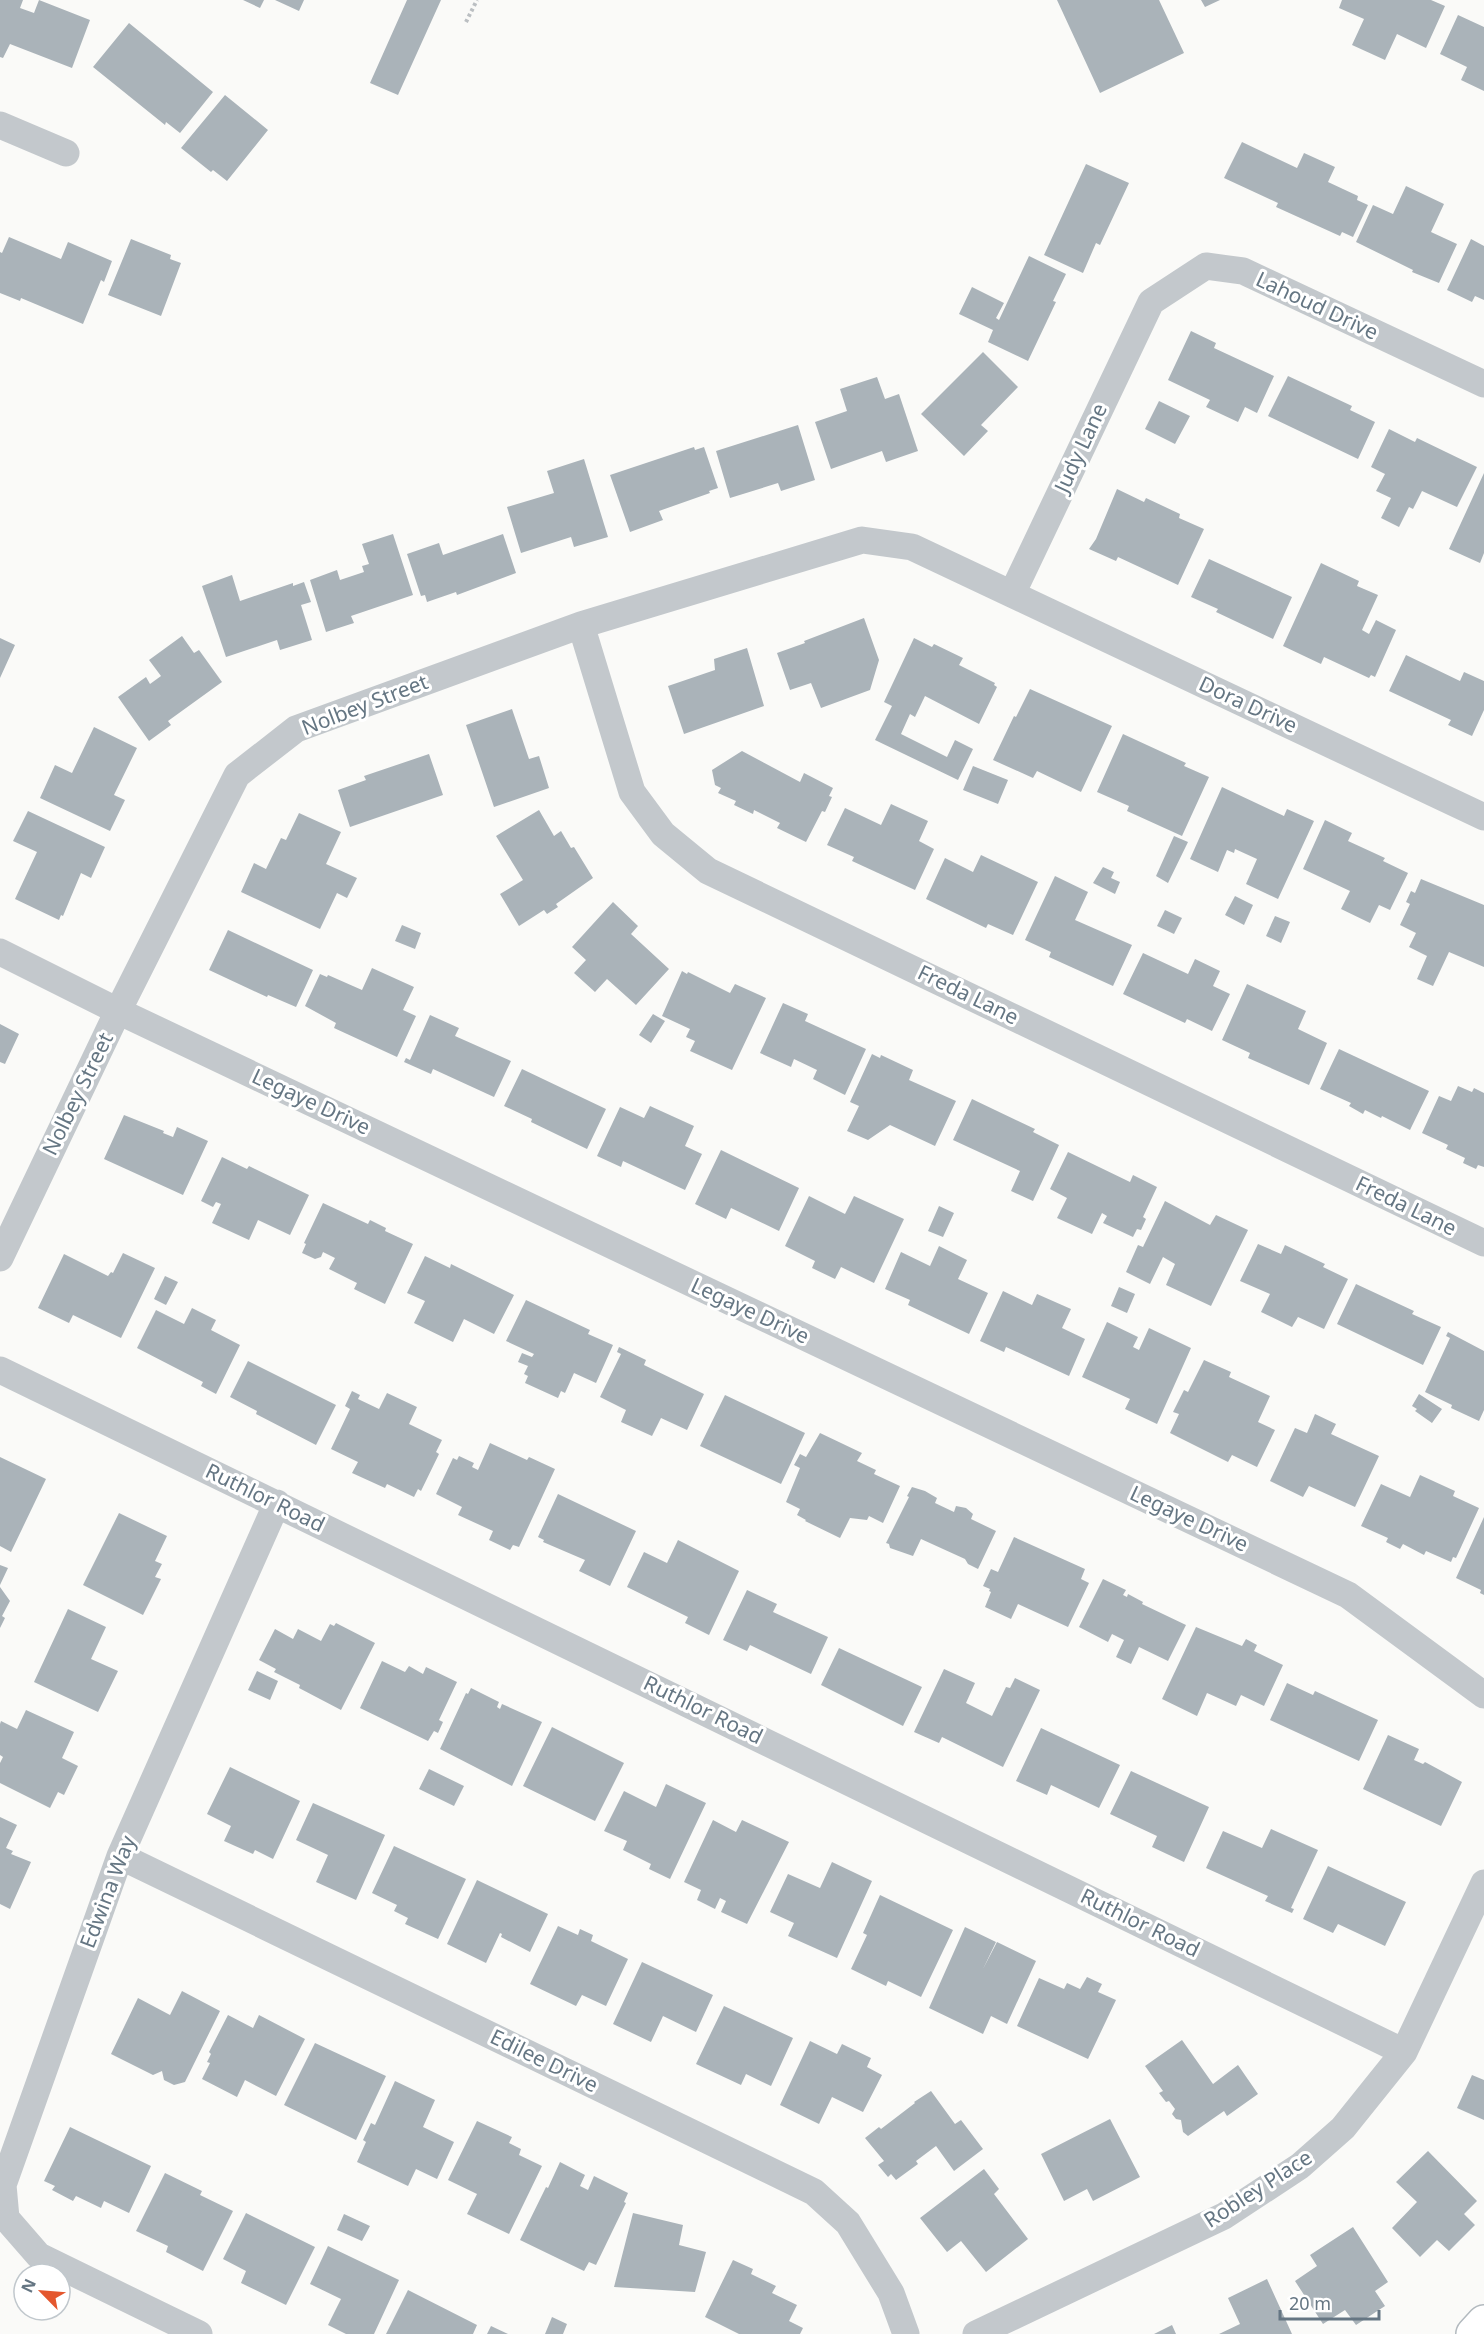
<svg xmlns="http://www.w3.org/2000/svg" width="1484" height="2334" font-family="'Noto Sans',sans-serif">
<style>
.building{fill:#aab3b9}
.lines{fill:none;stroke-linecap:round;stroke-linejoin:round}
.secondary-casing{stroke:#b3babf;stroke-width:36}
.path{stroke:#bbbfc2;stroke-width:4;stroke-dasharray:3 3;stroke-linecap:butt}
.minor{stroke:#c3c8cc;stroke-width:27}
.secondary{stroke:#fff;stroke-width:33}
.labels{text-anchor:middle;stroke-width:6;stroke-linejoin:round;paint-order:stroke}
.street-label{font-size:21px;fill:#657683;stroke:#fff}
</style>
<rect width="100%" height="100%" fill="#fafaf8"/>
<path class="building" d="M0,0h23l-3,8 14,5 5,-13 51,20 -18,48 -62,-24 -7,14 -3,-1z
M243,0h21l-4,8z
M275,0h29l-5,11z
M407,0h34l-43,95 -28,-12z
M1057,0h102l25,53 -84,40z
M1201,0h19l-15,7z
M1342,0h89l14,6 -19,42 -29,-14 -12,26 -33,-15 12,-26 -25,-11z
M1458,15l26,12v64l-23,-11 6,-13 -27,-13z
M129,23l84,69 -33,41 -14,-11 -1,3 -72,-58z
M225,95l43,35 -41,51 -14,-11 -2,2 -30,-24z
M1242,142l55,26 7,-15 31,14 -7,15 30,14 -1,4 11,5 -15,32 -11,-5 -2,4 -64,-29 2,-4 -54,-25z
M1086,164l43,19 -29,62 -4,-2 -13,30 -39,-18z
M1406,186l38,18 -13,28 26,12 -18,39 -27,-11 1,-2 -57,-28 17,-37 20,9z
M9,237l52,22 7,-17 44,19 -8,21 -3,-2 -18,44 -62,-26 -1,3 -20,-8v-41l2,1z
M131,239l40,16 -1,4 11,4 -20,53 -53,-21z
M1471,239l13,7v54l-9,-4 -3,6 -25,-12z
M1029,256l37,18 -13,27 3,1 -28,59 -40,-19 5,-12 -34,-16 13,-27 32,16 -8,15 3,2z
M1191,331l25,12 -2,5 60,28 -17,37 -12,-6 -7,15 -32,-15 4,-7 -42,-20z
M983,352l35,35 -37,38 7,6 -24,25 -43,-42z
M1288,376l64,30 -2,4 25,12 -17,37 -90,-43z
M877,377l8,22 14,-5 19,57 -32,11 -4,-11 -51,18 -16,-47 32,-11 -7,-22z
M1159,401l31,15 -15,28 -30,-15z
M798,425l17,55 -34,11 -3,-8 -48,15 -14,-47z
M1389,429l26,13 2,-4 60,29 -20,40 -35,-16 -9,18 -4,-2 -10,20 -18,-9 10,-20 -15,-7 9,-17 -14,-7z
M694,447l1,3 9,-3 14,41 -9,3 1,2 -51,18 4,9 -33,12 -20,-57z
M584,459l24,78 -34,10 -3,-10 -50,16 -14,-46 47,-14 -7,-22z
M1484,473v80l-4,10 -31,-14z
M1117,489l27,13 2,-4 34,16 -1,4 25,11 -26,56 -60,-28 -2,4 -27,-12 7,-10z
M393,534l20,61 -62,21 3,7 -28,9 -16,-52 27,-10 3,10 24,-8 -2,-6 7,-2 -7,-20z
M503,534l13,39 -59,22 -1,-3 -29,10 -2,-7 -4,1 -14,-42 32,-11 4,12z
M1209,559l83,38 -19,42 -57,-27 2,-3 -27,-12z
M1321,563l38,18 -2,5 21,9 -16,35 7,4 7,-14 20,10 -21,47 -4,-2 -2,3 -45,-21 -3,7 -38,-18z
M232,575l8,26 53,-18v3l11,-4 7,20 -10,3 11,35 -32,10 -3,-10 -51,17 -24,-71z
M864,618l15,42 -9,30 -49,18 -10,-25 -21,7 -13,-37 28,-10 -1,-2z
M182,636l12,17 5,-3 23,32 -54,39 3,4 -22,16 -31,-44 28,-20 4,7 11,-8 -12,-16z
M0,638l15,7 -15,33z
M914,638l18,9 2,-3 29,14 -4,7 36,18 -1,2 3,2 -18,37 -54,-28 -10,21 -5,-3 -9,20 46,23 8,-17 18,9 -15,31 -83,-40 17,-34 -8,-4z
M747,648l17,58 -80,28 -16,-48 47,-16 -1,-11z
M1406,655l54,26 4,-9 20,9v29l-12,26 -24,-11 3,-5 -62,-29z
M1030,689l82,37 -31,66 -44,-21 -4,7 -40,-18 21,-44 2,1z
M512,709l17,50 10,-3 10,32 -55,19 -28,-82z
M94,727l43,21 -23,47 11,5 -15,31 -70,-33 15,-33 17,8z
M1123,734l63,29 -2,3 25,11 -27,59 -55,-25 2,-5 -32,-14z
M742,751l58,31 4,-9 29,15 -4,8 3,1 -7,15 -3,-1 -16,31 -29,-14 3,-5 -26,-13 -1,4 -19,-9 2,-4 -18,-8 3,-5 -6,-3 -3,-15z
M429,754l14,41 -93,32 -12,-37 28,-10 -2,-4z
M973,766l35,14 -10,24 -35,-14z
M1222,787l62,29 3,-7 27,12 -36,78 -32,-15 11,-25 -22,-10 -1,4 -7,-3 -9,22 -28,-13z
M891,804l37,17 -9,20 15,8 -19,41 -63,-29 2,-4 -27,-12 18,-37 36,17z
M539,810l15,26 7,-5 10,17 3,-1 19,31 -37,26 2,3 -11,7 -3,-4 -25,16 -19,-32 23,-14 -27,-44z
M28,811l77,36 -14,31 -10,-5 -18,43 -2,-1 -2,5 -44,-21 22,-47 -24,-11z
M299,813l42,19 -15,32 31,14 -10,20 -10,-5 -17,36 -79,-37 13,-29 12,6 15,-31 5,2z
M1325,820l27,13 -4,8 37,17 -2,3 25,12 -18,37 -11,-5 -9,18 -29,-14 9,-18 -47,-22z
M1174,836l14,6 -20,41 -12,-7z
M981,855l57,27 -25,53 -25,-11 -2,4 -60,-29 19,-41 28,14z
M1103,867l11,5 -3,6 9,4 -5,12 -22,-11z
M1055,876l33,16 -13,28 57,25 -19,41 -64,-29 2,-5 -26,-12z
M1421,879l63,26v62l-35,-15 -16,34 -16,-7 10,-23 -18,-9 7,-14 -16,-8 10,-21 -4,-2 5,-11 4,2z
M1235,896l18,9 -9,20 -19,-10z
M613,902l25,24 -7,8 38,35 -33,36 -29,-26 -12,13 -21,-19 12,-13 -14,-13z
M1165,910l17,8 -8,16 -17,-8z
M1275,916l15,6 -9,21 -15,-7z
M402,925l19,8 -6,16 -20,-8z
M228,930l85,40 -17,37 -28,-12 -1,2 -58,-27z
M1143,953l45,21 7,-15 25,12 -7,15 17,8 -18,37 -25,-12 -2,4 -62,-29z
M372,968l42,19 -11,23 13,6 -19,41 -63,-29 2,-5 -31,-17 15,-32 7,3 1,-2 34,15z
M682,971l5,3 1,-2 42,21 5,-9 31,14 -34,72 -42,-19 5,-10 -9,-4 4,-8 -28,-13z
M1247,984l59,27 -8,18 29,14 -18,42 -61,-27 2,-5 -28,-13z
M783,1003l25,11 -3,7 61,28 -21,46 -32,-16 4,-9 -23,-11 -3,8 -31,-14z
M653,1014l12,7 -14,22 -12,-8z
M430,1015l29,13 -4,8 56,25 -17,36 -61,-28 -2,5 -27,-12 2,-4 4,2z
M0,1024l19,10 -14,30 -5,-2z
M1339,1049l90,42 -19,39 -28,-14 -1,2 -16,-8 -2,4 -14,-8 2,-3 -31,-14z
M872,1054l8,4 1,-3 32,15 -4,10 47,21 -21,45 -45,-21 -22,15 -21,-9 12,-25 -9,-4z
M522,1069l84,40 -19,40 -56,-27 1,-3 -28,-13z
M1458,1086l14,6 2,-4 10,5v74l-6,-2 -2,4 -13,-6 2,-5 -19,-9 2,-4 -26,-12 17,-37 12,5z
M972,1099l63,30 -2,3 26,13 -26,56 -22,-10 9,-20 -67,-31z
M650,1106l44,20 -9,20 17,8 -17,36 -62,-29 -2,6 -24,-11 23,-49 24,11z
M124,1115l40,16 -1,2 10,4 4,-10 31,14 -25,54 -79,-36z
M721,1150l78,38 -20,43 -48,-23 -5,11 -31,-15z
M1068,1152l62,30 3,-7 24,12 -14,30 3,2 -5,11 -4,-1 -4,8 -30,-14 4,-7 -5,-3 -10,21 -35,-16 10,-20 -17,-9z
M222,1157l25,12 2,-3 60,29 -19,40 -32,-15 -9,20 -37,-17 9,-19 -5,-2 -3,5 -12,-6z
M809,1196l36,18 9,-18 50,23 -30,64 -33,-16 -6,12 -23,-11 3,-7 -30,-15z
M1165,1201l45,24 6,-10 32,15 -37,76 -45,-21 9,-21 -12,-7 -13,27 -24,-12 12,-27 5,2z
M323,1203l45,21 2,-4 16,8 -1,3 28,13 -28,60 -31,-15 3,-6 -28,-14 6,-11 -12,-6 -2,5 -6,2 -13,-6 4,-9 -2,-1z
M939,1206l15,7 -11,24 -15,-6z
M1258,1244l23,10 4,-9 40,19 -2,3 25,12 -24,50 -26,-12 -6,10 -31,-15 9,-18 -30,-13z
M939,1246l28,14 -9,19 30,14 -19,41 -61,-29 2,-5 -25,-11 16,-37 29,14z
M123,1253l32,15 -34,70 -48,-23 -4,8 -31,-15 26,-54 44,22 3,-4 2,1z
M425,1256l25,12 1,-4 63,31 -20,39 -30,-15 -11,23 -39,-19 11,-22 -18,-8z
M165,1276l13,6 -12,23 -12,-6z
M1356,1284l58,27 -2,3 29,13 -18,38 -86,-41z
M1119,1287l16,7 -8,19 -16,-7z
M1003,1291l29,14 5,-11 34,15 -9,19 23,11 -16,37 -63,-29 -2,5 -24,-11z
M526,1300l64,30 -2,4 25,11 -17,38 -22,-10 -9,20 -4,-2 -3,7 -33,-15 3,-7 -4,-2 4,-8 -10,-4 4,-9 10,4 2,-3 -28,-13z
M192,1308l24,12 -5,10 29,15 -24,49 -15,-8 2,-4 -66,-34 19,-38 28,14z
M1107,1322l31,15 -5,10 6,3 10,-22 42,20 -34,76 -32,-15 5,-10 -48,-22z
M1448,1332l36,19v59l-5,11 -28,-13 1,-3 -27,-13 25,-54 -4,-2z
M619,1347l27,13 -2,5 60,29 -17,36 -26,-12 -9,18 -31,-14 5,-12 -26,-13 21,-43 -4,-2z
M1204,1360l27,12 -2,5 41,19 -12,26 17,8 -18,37 -25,-12 -4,7 -58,-29 9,-19 -6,-2 11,-22 4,2z
M248,1361l88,44 -20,40 -60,-31 1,-3 -27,-14z
M352,1391l8,4 -2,4 21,10 8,-16 30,14 -8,17 33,16 -6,12 3,2 -18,37 -3,-2 -4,8 -27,-13 -2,4 -33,-15 6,-11 -27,-13 19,-40 -5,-3z
M1419,1394l23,15 -10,14 -17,-12 2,-2 -5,-3z
M725,1395l80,38 -24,51 -81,-38z
M1315,1414l21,10 -5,10 48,22 -24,51 -46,-21 -6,11 -33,-16 25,-53 12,5z
M820,1433l42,20 -5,8 19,9 -2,4 26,12 -17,37 -14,-7 -2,4 -17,-2 -10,20 -35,-17 1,-1 -9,-5 3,-6 -14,-7 14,-34 -6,-3 6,-11 6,3z
M490,1443l37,17 2,-3 26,12 -36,78 -6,-2 -3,5 -21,-10 4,-9 -35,-16 4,-8 -26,-13 17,-36 4,2 2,-4 15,7 -2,4 6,3z
M0,1457l46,22 -35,73 -11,-6z
M1420,1475l35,16 -2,5 26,12 -23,50 -3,-1 -2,5 -25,-11 -2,4 -21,-11 -3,5 -14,-7 2,-4 -27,-12 20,-42 29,13z
M912,1487l13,4 12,7 -2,5 19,9 2,-6 10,2 7,6 -2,5 25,12 -18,38 -10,-5 -3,-5 -44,-20 -8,17 -23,-8 -1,-4 -3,-1 23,-46 -2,-1z
M558,1494l78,37 -26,55 -31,-15 6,-11 -42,-18 1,-2 -6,-3z
M119,1513l48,23 -12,25 7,3 -7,13 6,2 -18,36 -60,-30z
M1484,1517v78l-4,-2 1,-3 -25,-12z
M1014,1537l71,32 -4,10 8,4 -21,44 -50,-23 -7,15 -26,-12 6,-15 -2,-1 1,-2 -7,-3 8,-17 7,3z
M678,1540l61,31 -30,64 -24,-12 3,-6 -61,-30 17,-35 23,11z
M0,1565l8,3 -8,17z
M1103,1579l23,11 -3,5 4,2 1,-3 15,8 -1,2 44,21 -18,36 -29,-14 -8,17 -15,-7 8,-17 -12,-6 -4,8 -29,-15z
M0,1587l10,14 -8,15 3,2 -5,10z
M747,1590l30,14 -4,8 55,25 -17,37 -61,-29 -3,6 -24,-11z
M68,1609l38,18 -15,32 27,12 -20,41 -64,-30z
M336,1623l39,20 -34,67 -42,-22 1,-3 -26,-13 2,-3 -17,-9 16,-31 18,10 5,-10 23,12 9,-17 4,2z
M1196,1627l46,19 4,-7 11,6 -3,6 29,14 -19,41 -23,-11 -5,11 -29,-13 -10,23 -35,-17z
M839,1648l83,39 -19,39 -82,-41z
M382,1661l23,11 4,-6 14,8 3,-7 31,15 -18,38 4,2 -5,11 -4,-2 -6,10 -68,-33z
M944,1669l31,14 -9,20 26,13 14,-29 4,1 5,-10 25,12 -37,77 -61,-30 -3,6 -25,-11z
M257,1671l21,10 -8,19 -22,-10z
M1287,1683l26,12 2,-4 63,29 -19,41 -89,-41z
M471,1688l28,14 -2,5 3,2 2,-5 40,18 -30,64 -72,-37 26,-56 2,1z
M26,1710l48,22 -12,26 16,8 -14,29 -6,-3 -8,16 -50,-25v-20l3,-6 -3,-2v-31l1,-3 16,8z
M552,1727l72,36 -29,58 -72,-35z
M1041,1728l79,37 -21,43 -48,-23 -4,10 -31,-14z
M1388,1735l31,14 -5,11 9,4 2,-2 37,20 -21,44 -78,-37z
M230,1767l70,34 -27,58 -18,-9 -2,4 -29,-13 7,-15 -24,-12z
M429,1769l35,17 -10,20 -35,-17z
M1131,1771l78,36 -25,55 -32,-15 5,-11 -47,-22z
M666,1784l40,19 -36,76 -21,-10 2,-5 -28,-14 4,-9 -23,-10 20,-40 32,16z
M313,1803l72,32 -29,65 -40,-18 12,-27 -32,-15z
M0,1817l17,8 -11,23 7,3 -2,3 20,8 -21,47 -10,-5z
M713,1820l23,12 6,-12 47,22 -42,82 -26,-12 5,-11 -6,-3 -5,11 -18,-9 4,-10 -17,-8z
M1271,1829l47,21 -27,58 3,1 -2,4 -27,-12 3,-5 -62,-28 17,-37 39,17z
M394,1846l72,33 -28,60 -33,-15 3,-6 -14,-7 3,-6 -25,-12z
M832,1862l40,19 -35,77 -49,-22 6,-13 -24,-11 18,-38 32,14z
M1328,1866l78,36 -21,44 -47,-22 -5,9 -30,-14z
M477,1880l71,34 -18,38 -29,-15 1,-3 -2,-1 -14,30 -39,-19z
M880,1895l73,35 -32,67 -33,-16 -2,5 -35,-17 16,-34 -4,-2z
M558,1926l20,9 2,-6 13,6 -2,6 37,18 -22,47 -24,-11 -6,11 -46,-22z
M965,1927l31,15 -13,27 14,-27 39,19 -29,63 -16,-8 -8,18 -54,-26z
M642,1962l71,33 -17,37 -33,-16 -12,26 -38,-18z
M1087,1977l15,7 -4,8 18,8 -28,59 -71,-33 22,-48 25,11 3,-6 13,6z
M182,1991l38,20 -35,71 -11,3 -10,-5 -2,-9 -9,4 -42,-21 27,-56 32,17z
M724,2006l69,32 -22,48 -25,-12 -5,11 -45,-21z
M228,2015l25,13 6,-13 46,24 -29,57 -31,-16 -8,17 -35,-18 8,-16 -3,-1 4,-8 -2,-2z
M1182,2040l31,44 25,-19 20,29 -31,22 -3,-5 -36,25 -5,-4 -2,-12 -5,-1 -4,-5 3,-5 -6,-8 -3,1 -7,-9 4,-2 -18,-25z
M810,2041l27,13 5,-10 29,14 -4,9 15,8 -19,37 -31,-15 -13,27 -39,-19z
M315,2043l71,33 -30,64 -72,-35z
M1472,2075l12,5v40l-27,-12z
M395,2081l40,19 -12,27 31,15 -17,37 -21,-10 -8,17 -51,-24 9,-20 -3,-2 8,-17 4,2z
M931,2091l24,33 6,-4 22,29 -29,22 -18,-25 -20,15 2,3 -22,16 -5,-6 -3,3 -10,-12 6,-4 -19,-23 14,-11 2,2 34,-26 -1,-1z
M1110,2119l30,58 -47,24 -6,-12 -23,12 -23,-47z
M477,2121l35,16 -3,6 12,6 -2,6 23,11 -33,68 -42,-20 10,-20 -29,-14z
M70,2127l81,39 -22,47 -25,-12 -3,7 -25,-12 -3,5 -21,-11 3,-4 -11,-5z
M1428,2151l49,50 -13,13 11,11 -26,26 -12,-11 -17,17 -28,-29 25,-26 -21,-20z
M560,2162l25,13 -5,11 8,4 6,-14 34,17 -4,9 2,1 -30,62 -7,-3 -5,9 -64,-31 26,-53 2,1z
M984,2169l15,20 -5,5 34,45 -42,33 -25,-31 -14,11 -27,-34z
M165,2173l37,18 -2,4 33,16 -30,60 -37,-19 2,-6 -32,-15z
M246,2213l69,34 -29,58 -45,-22 5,-12 -23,-12z
M633,2213l50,12 -4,20 27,7 -11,40 -81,-5z
M344,2214l26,12 -8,15 -25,-11z
M1353,2227l35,55 -13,9 10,15 -29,19 -11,-15 -22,14 -28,-43 22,-15 -7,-11z
M328,2246l71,34 -25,54h-28l-18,-9 13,-26 -31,-15z
M733,2260l20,9 -2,5 25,12 -4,7 25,12 -8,16 14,7 -3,6h-61l-34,-17z
M1267,2279l25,55h-73l21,-10 -12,-26z
M408,2290l69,35 -4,9h-87z
M552,2317l15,7 -4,10h-18z
M1172,2325l4,9h-22z
M491,2326l17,8h-21z"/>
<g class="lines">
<defs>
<path id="secondary" d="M1473,2334l11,-12"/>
</defs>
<use href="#secondary" class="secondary-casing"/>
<path class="path" d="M466,22l11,-22"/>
<path class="minor" d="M0,125l66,28
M1012,594l139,-292 55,-36 37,5 241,113
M581,625l51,167 31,42 45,37 776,372
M0,952l118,59 1230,584 136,100
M0,1258l118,-247 119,-236 59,-46 285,-104 281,-85 50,7 572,270
M0,1370l1404,682
M120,1856l694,336 34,31 43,70 15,41
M199,2334l-160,-78 -33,-38 -3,-33 117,-329 157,-353
M976,2334l248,-118 76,-50 43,-38 61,-76 80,-169"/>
<use href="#secondary" class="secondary"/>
</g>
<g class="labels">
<g class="street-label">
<text transform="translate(1317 306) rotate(25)" y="7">Lahoud Drive</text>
<text transform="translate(1081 448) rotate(-65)" y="7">Judy Lane</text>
<text transform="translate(365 705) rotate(-21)" y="7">Nolbey Street</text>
<text transform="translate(1248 705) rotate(25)" y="7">Dora Drive</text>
<text transform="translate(968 995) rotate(26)" y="7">Freda Lane</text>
<text transform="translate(78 1094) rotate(-64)" y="7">Nolbey Street</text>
<text transform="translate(311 1102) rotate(25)" y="7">Legaye Drive</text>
<text transform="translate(1406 1206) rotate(26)" y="7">Freda Lane</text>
<text transform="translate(750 1311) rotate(25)" y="7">Legaye Drive</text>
<text transform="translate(265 1498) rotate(26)" y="7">Ruthlor Road</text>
<text transform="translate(1189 1519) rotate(25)" y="7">Legaye Drive</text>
<text transform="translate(703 1710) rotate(26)" y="7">Ruthlor Road</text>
<text transform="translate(108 1892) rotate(-69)" y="7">Edwina Way</text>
<text transform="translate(1140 1923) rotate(26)" y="7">Ruthlor Road</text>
<text transform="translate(544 2061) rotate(26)" y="7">Edilee Drive</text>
<text transform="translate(1258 2189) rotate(-33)" y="7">Robley Place</text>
</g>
</g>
<g transform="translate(42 2292) rotate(295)"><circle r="28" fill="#ffffff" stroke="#c1c8cd" stroke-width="1.5"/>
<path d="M0-4.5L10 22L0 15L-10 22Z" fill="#e4572e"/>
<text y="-9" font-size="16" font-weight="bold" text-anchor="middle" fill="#657683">N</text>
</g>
<path d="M1280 2310v9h99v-9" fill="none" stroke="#657683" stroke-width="3"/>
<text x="1289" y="2310" font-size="18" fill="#657683" stroke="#ffffff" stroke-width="4.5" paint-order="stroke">20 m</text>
</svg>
